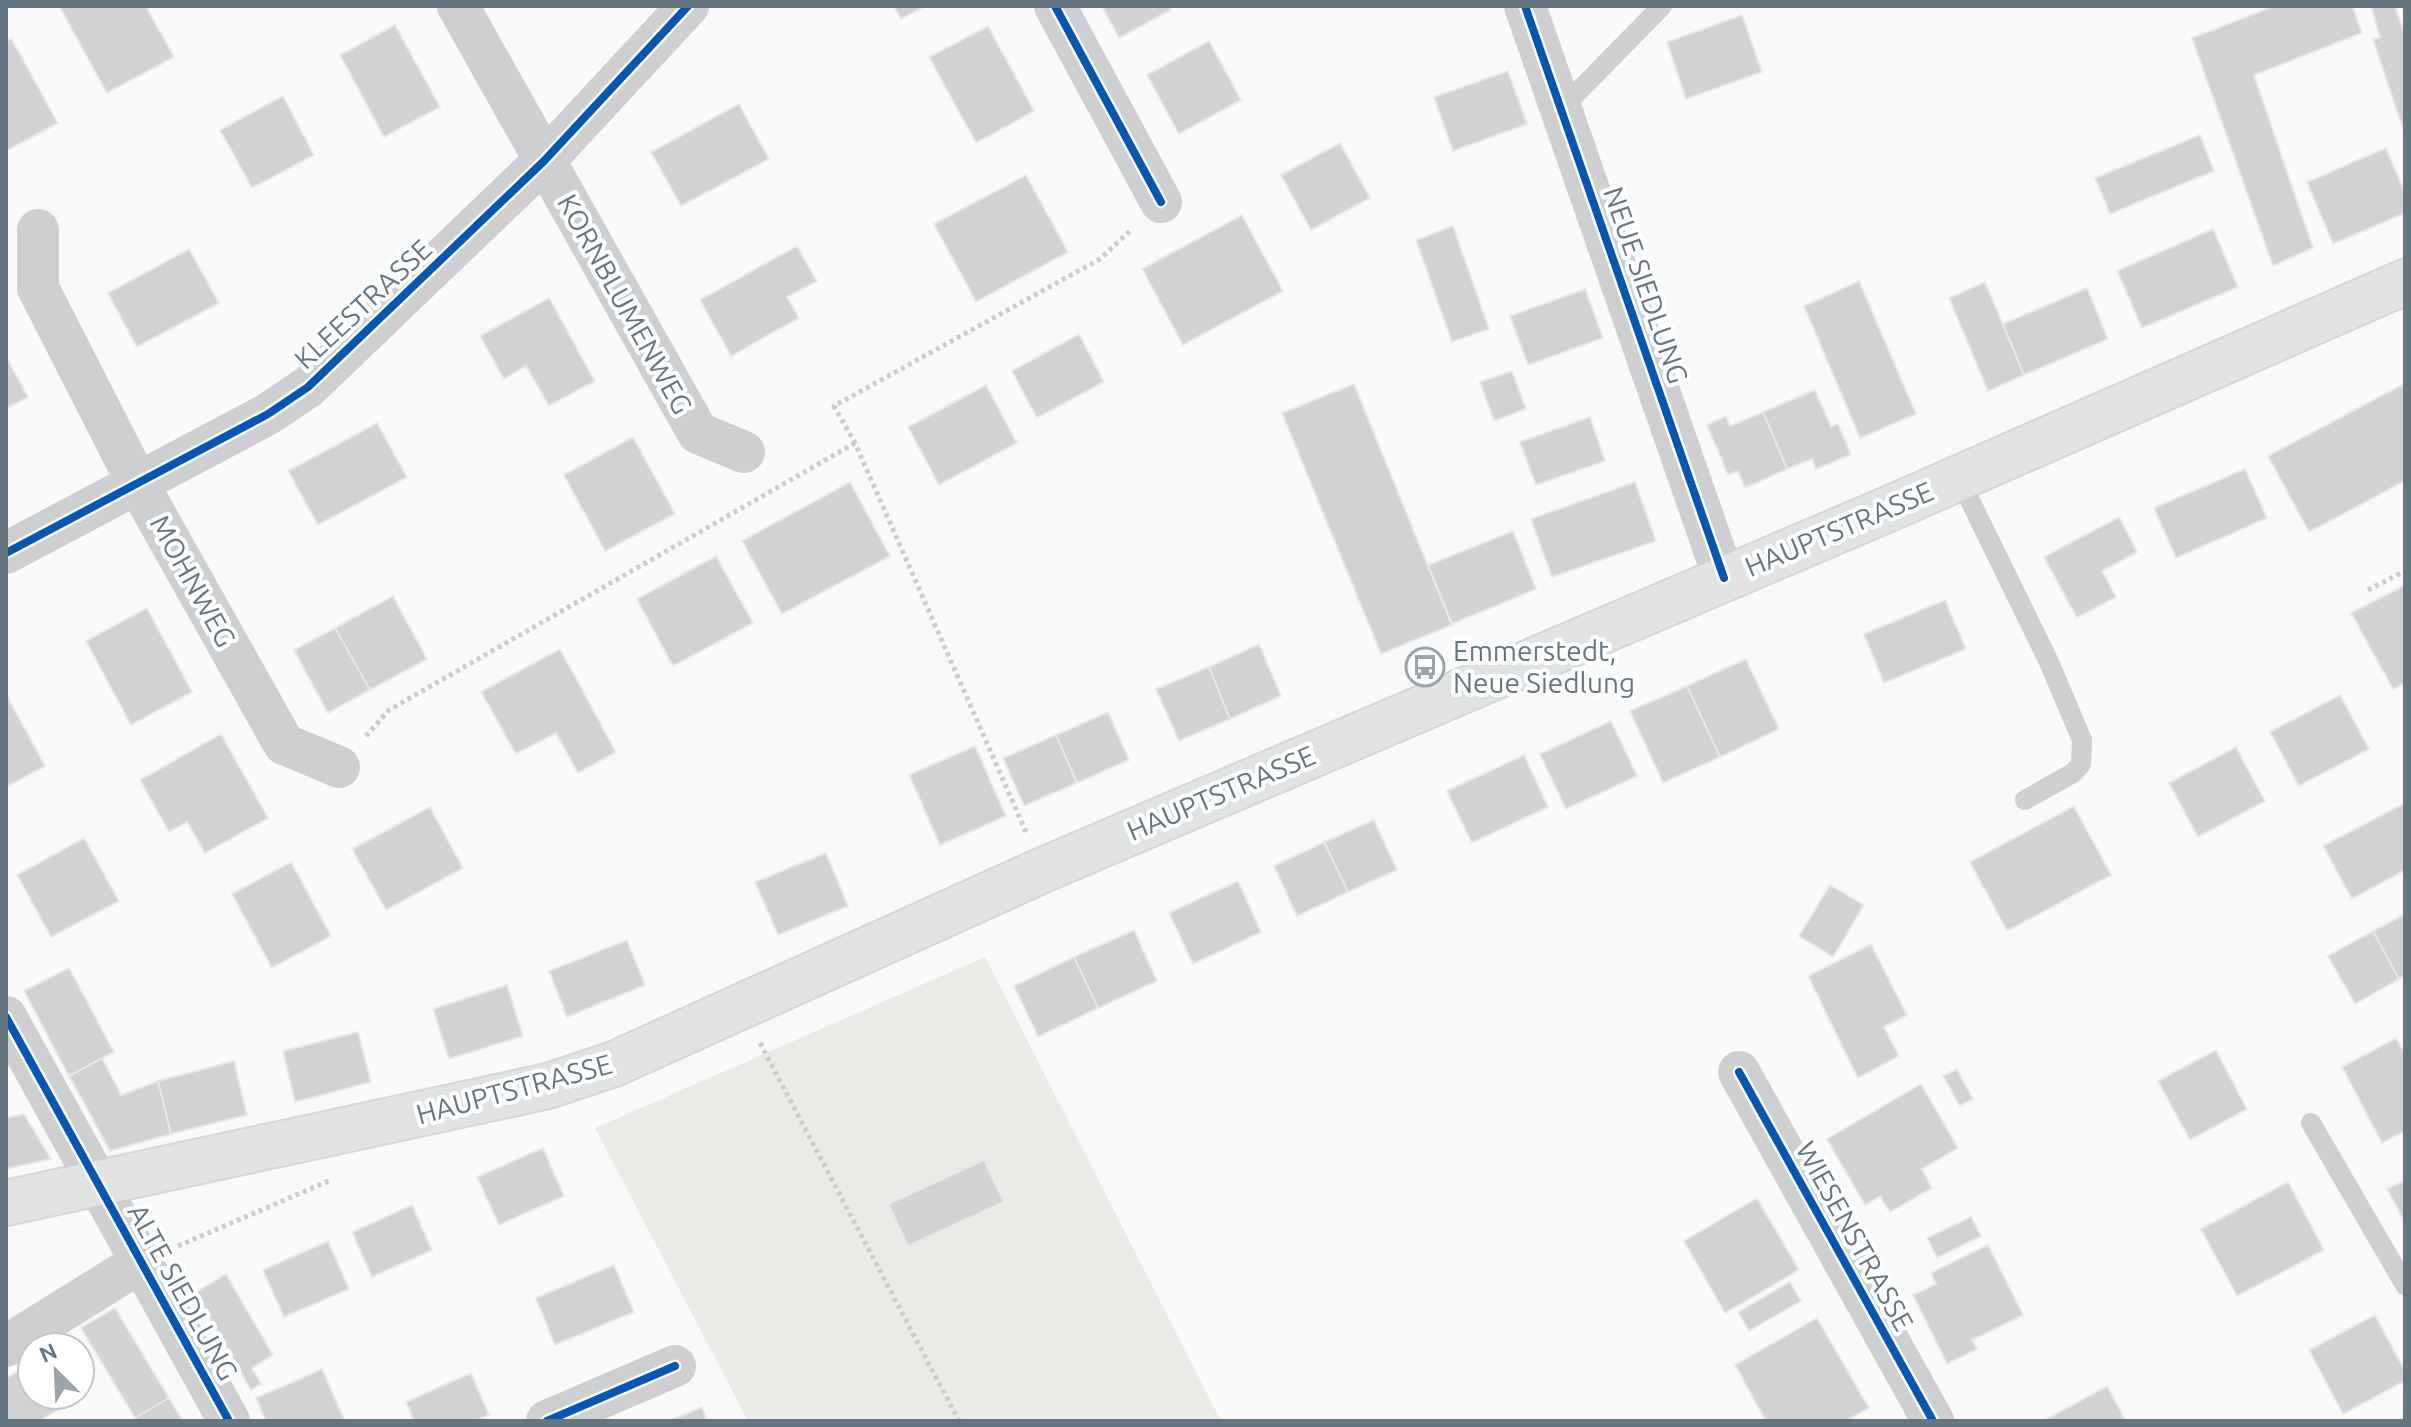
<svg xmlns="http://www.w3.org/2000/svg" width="2411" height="1427" font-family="Ubuntu,sans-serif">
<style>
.green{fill:#e8ebe6}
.building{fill:#d0d2d3;stroke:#e8e8e8;stroke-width:2}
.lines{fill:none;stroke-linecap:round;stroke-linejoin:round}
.secondary-casing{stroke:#d5d6d7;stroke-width:48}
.path{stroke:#cbcccd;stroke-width:5;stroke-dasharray:4 4;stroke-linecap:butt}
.service{stroke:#cecfd0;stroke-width:20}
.minor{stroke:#cecfd0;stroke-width:42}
.secondary{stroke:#e1e2e2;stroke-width:44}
.cycleway-casing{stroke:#fff;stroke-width:13}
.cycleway{stroke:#0057b8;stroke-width:8}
.labels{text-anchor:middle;stroke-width:8;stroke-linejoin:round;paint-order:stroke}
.street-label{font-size:28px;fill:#657683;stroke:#fff}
.poi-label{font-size:28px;fill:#657683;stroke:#fff;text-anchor:start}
</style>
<rect width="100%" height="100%" fill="#f9f9f9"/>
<path class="green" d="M985,957l236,464h-473l-153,-293z"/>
<path class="building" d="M59,6h87l28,51 -67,36z
M894,6h31l-24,13z
M1102,6h67l2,4 -52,28z
M2274,6h78l10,27 -108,42 59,173 -40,18 -81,-228z
M2371,6h24l10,30v99l-32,-96 7,-2z
M1742,15l20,57 -76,27 -19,-57z
M395,25l45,82 -56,30 -44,-82z
M988,26l46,85 -58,32 -47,-86z
M11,38l47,85 -52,28v-110z
M1209,41l32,59 -62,34 -32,-59z
M1508,71l19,53 -74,27 -19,-54z
M283,96l31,59 -62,33 -32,-58z
M739,104l30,55 -88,47 -30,-54z
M2200,135l14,36 -104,43 -15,-36z
M1340,143l30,55 -59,32 -30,-55z
M2386,148l19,45v20l-72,31 -26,-62z
M1026,175l42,77 -92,50 -42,-78z
M1242,215l41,76 -100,54 -41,-76z
M1453,226l36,103 -37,13 -36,-102z
M2213,229l25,58 -96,41 -25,-57z
M797,246l20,35 -30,16 12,21 -68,38 -31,-56z
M189,249l30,54 -82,44 -29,-54z
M1859,281l57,133 -56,24 -56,-132z
M1985,282l39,93 -36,16 -39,-93z
M2087,288l21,51 -84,36 -21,-51z
M1585,289l18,49 -75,27 -18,-49z
M549,298l46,83 -46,25 -23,-40 -22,13 -24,-43z
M1079,334l25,48 -67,36 -25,-47z
M6,357l22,40 -22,12z
M1512,371l14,38 -32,12 -14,-39z
M1354,384l98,241 -71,29 -99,-241z
M986,385l31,58 -78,42 -31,-58z
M2402,385l3,7v89l-96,51 -41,-76z
M1815,390l16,37 7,-3 13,31 -35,14 -4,-10 -25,10 -24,-57z
M1763,412l24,57 -42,19 -7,-17 -10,4 -21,-50 19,-9 4,10z
M1590,417l15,44 -69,24 -16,-43z
M377,423l30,54 -89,48 -30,-54z
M633,437l42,77 -70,37 -41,-76z
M2245,469l22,49 -91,40 -22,-50z
M850,482l40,74 -108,58 -40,-73z
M1635,482l21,59 -104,36 -21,-58z
M2119,517l18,35 -35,19 14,26 -39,21 -33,-61z
M1513,531l23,58 -84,35 -24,-59z
M716,556l37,67 -80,43 -36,-67z
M2405,585v98l-12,6 -42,-76z
M393,596l34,63 -57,31 -35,-62z
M1945,600l21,49 -82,34 -20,-49z
M147,608l45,84 -61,33 -45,-84z
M335,628l35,62 -42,23 -34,-63z
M1259,644l22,52 -51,23 -21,-52z
M560,649l56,103 -38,21 -22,-40 -40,21 -35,-62z
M1746,659l33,70 -59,28 -33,-71z
M1209,667l21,52 -51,22 -23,-52z
M1687,686l33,71 -57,26 -33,-72z
M6,694l39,72 -39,21z
M2340,695l29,54 -70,37 -29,-54z
M1108,712l21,48 -52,23 -21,-48z
M1611,721l26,55 -71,33 -26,-55z
M221,734l47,84 -63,35 -18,-31 -18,10 -29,-52z
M1056,735l21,48 -53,23 -21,-48z
M975,746l31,70 -66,29 -31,-70z
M2236,747l29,54 -67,36 -29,-54z
M1524,755l24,52 -76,36 -25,-52z
M2405,803v67l-53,29 -29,-53z
M2074,806l37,69 -104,56 -37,-69z
M430,807l33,61 -77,42 -34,-61z
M1374,820l23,50 -49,22 -24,-50z
M84,838l35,63 -68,36 -34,-62z
M1324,842l24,50 -51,24 -23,-50z
M826,853l22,53 -70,29 -23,-53z
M291,862l40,74 -59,32 -40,-74z
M1238,881l23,51 -68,32 -24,-51z
M1830,885l34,20 -31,52 -34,-21z
M2405,914v62l-6,3 -26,-48z
M1134,930l23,51 -59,27 -24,-51z
M2373,931l26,48 -44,25 -27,-48z
M627,940l18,45 -78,32 -18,-46z
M1871,944l36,71 -23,12 15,29 -41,22 -50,-102z
M1074,957l24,51 -60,29 -24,-51z
M69,968l45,84 -45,24 -45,-85z
M507,985l16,51 -74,23 -16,-50z
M358,1032l13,50 -76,20 -12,-51z
M2396,1038l9,17v76l-23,12 -40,-76z
M2216,1050l31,59 -57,31 -32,-59z
M102,1058l19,37 37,-14 13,53 -61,17 -41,-75z
M234,1061l13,54 -76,19 -13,-53z
M1957,1069l16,30 -13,7 -17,-30z
M1921,1084l37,64 -36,21 10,19 -42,24 -10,-16 -15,9 -38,-66z
M24,1114l27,45 -45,10v-51z
M543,1148l21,48 -65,29 -22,-48z
M984,1160l20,42 -96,44 -20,-42z
M2405,1180v43l-18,-34z
M2288,1182l36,68 -87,46 -36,-67z
M1757,1198l42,72 -74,43 -41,-72z
M412,1205l20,45 -60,27 -20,-45z
M1971,1217l10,19 -44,22 -10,-20z
M328,1241l21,48 -65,28 -21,-47z
M1988,1245l35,70 -51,25 5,9 -30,15 -34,-69 23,-11 -5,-11z
M614,1265l20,47 -79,33 -19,-47z
M226,1274l47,81 -21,13 9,16 -10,6 -56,-97z
M1790,1282l11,19 -52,30 -11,-19z
M115,1308l54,90 -34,20 -54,-90z
M2375,1315l30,56v10l-62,33 -34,-64z
M1817,1318l52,90 -23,13h-80l-31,-56z
M32,1363v32h33l5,8 -31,18h-33v-43z
M322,1369l23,52h-79l-10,-23z
M471,1373l18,42 -14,6h-61l-8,-19z
M2107,1386l19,35h-83z
M169,1398l14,23h-47l-1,-3z
M702,1407l5,14h-39z"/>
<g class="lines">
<defs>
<path id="secondary" d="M6,1203l542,-117 66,-22 429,-194 850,-363 512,-225"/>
</defs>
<use href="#secondary" class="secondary-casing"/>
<path class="path" d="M2368,590l37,-19
M366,736l23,-26 466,-267
M1026,832l-171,-389 -21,-37 266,-147 31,-29
M760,1043l199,378
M178,1246l153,-66"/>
<path class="service" d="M1561,109l101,-103
M1959,478l89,182 34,80 -1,24 -8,9 -48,27
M2311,1123l94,162"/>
<path class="minor" d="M458,6l240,427 46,19
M1055,6l106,196
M1525,6l199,572
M38,230v58l100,196 146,260 55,23
M6,553l262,-139 40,-27 236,-226 144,-155
M6,1017l223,404
M1739,1072l194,349
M6,1346l135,-84
M547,1421l128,-55"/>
<use href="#secondary" class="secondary"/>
<defs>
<path id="cycleway" d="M1055,6l106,196
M1525,6l199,572
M6,553l262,-139 40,-27 236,-226 144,-155
M6,1017l223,404
M1739,1072l194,349
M547,1421l128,-55"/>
</defs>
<use href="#cycleway" class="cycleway-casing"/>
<use href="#cycleway" class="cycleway"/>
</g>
<defs>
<symbol id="bus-ring" viewBox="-11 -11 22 22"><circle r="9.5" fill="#fff" stroke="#99a4ac" stroke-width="1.5"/><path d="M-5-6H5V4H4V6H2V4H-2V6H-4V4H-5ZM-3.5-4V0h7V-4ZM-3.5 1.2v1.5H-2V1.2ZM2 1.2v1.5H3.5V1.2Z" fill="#99a4ac"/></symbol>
</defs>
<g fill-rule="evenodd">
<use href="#bus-ring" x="1403" y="645" width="44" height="44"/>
</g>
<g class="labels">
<g class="street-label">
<text transform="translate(1646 285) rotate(71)" y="10">NEUE SIEDLUNG</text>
<text transform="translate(363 304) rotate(-43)" y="10">KLEESTRASSE</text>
<text transform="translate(625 304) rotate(61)" y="10">KORNBLUMENWEG</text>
<text transform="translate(1839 529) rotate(-23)" y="10">HAUPTSTRASSE</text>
<text transform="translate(193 581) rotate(61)" y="10">MOHNWEG</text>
<text transform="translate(1221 793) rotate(-23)" y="10">HAUPTSTRASSE</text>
<text transform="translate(514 1089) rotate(-15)" y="10">HAUPTSTRASSE</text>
<text transform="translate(1855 1236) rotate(61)" y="10">WIESENSTRASSE</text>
<text transform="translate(183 1292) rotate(61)" y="10">ALTE SIEDLUNG</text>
</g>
<g class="poi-label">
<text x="1453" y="661">Emmerstedt,<tspan x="1453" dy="32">Neue Siedlung</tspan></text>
</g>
</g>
<rect width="2411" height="1427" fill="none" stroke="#657683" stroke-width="16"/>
<g transform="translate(56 1371) rotate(336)"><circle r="38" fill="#ffffff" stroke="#c1c8cd" stroke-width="2"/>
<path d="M0-6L14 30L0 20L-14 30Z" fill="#99a4ac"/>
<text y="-12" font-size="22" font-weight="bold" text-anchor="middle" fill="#657683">N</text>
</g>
</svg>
